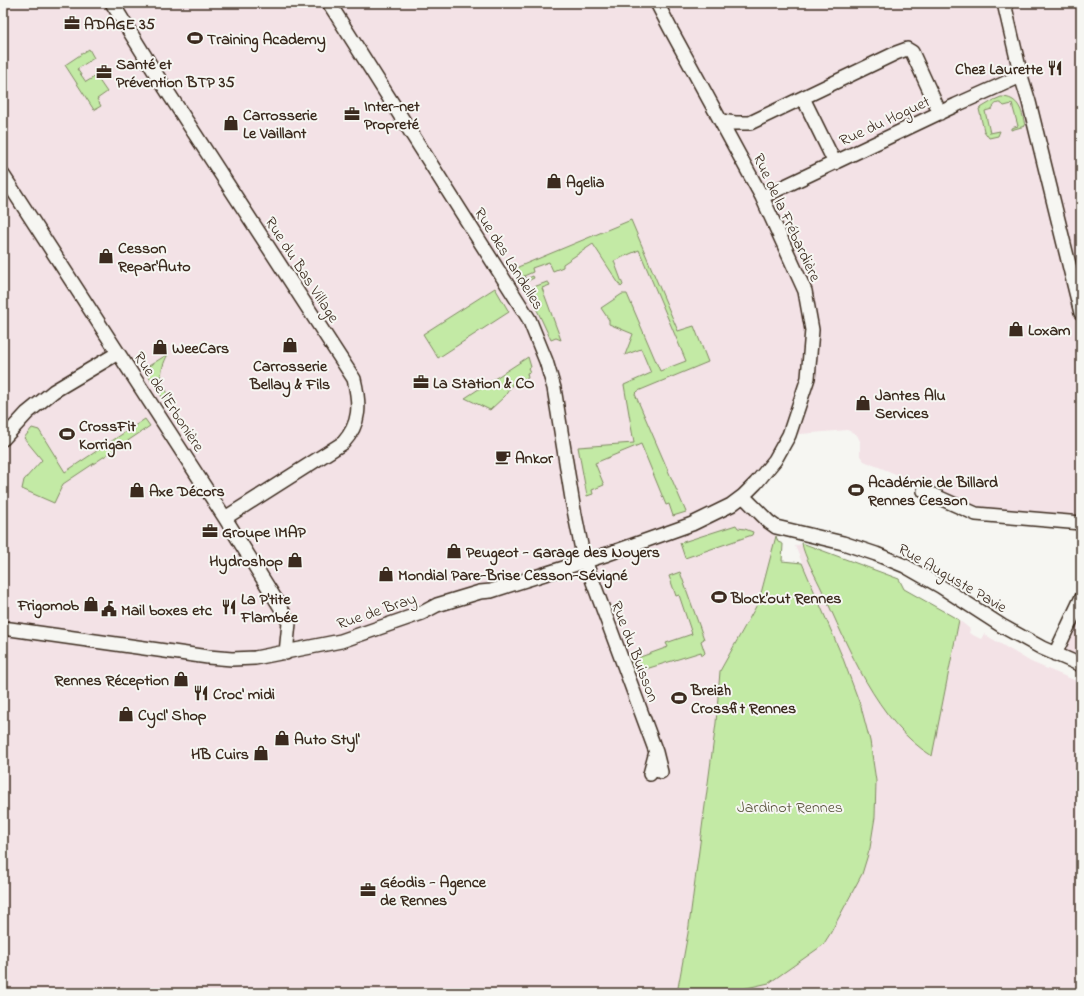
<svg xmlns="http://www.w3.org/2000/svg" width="1084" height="996" font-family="'Indie Flower',sans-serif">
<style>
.built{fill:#f3e2e6}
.green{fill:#c3eaa5;stroke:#7f8a62}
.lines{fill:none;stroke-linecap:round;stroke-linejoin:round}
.minor-casing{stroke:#3b2a1e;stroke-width:16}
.minor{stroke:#f6f6f2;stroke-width:13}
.labels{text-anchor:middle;stroke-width:4;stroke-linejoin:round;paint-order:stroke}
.poi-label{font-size:16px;font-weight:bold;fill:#3b2a1e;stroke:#f6f6f2;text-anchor:start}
.street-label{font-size:16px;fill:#3b2a1e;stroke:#f6f6f2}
.park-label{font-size:16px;fill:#565039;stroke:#f6f6f2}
</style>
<rect width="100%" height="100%" fill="#f6f6f2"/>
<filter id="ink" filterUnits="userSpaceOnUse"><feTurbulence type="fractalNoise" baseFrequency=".025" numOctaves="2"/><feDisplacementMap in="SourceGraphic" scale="8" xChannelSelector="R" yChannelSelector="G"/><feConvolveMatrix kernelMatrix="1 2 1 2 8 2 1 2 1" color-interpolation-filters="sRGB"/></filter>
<g filter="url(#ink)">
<path class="built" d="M3,3h1078v520l-105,-9 -51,-28 -61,-25 -4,-5v-15l-3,-6 -5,-3 -5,-2 -58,5 -45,61 32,31v9l-17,65 -39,70 -4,52 -28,210 -11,60h-674z
M801,544l63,134 27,40 40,38 28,-136 11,9 -1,4 12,6 3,-5 47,28 50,21v310h-358l147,-145 5,-31 1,-36 -6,-40 -9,-33 -19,-52 -47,-110z
M1081,599v66l-24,-17z"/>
<path class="green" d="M89,49l5,9 -17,11 9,13 10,-6 11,16 -10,7 4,7 -7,4 -29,-45z
M1001,97c18,0 21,14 24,29l-14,4v-2l7,-2 -6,-22 -8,2c-5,-6 -10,-2 -12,3l-7,2 5,22 10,-2 -2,5 -9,2 -5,-7 -5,-22 15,-9z
M631,220l47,111 16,-5 14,36 -70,29 -3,3 51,118 -13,4 -4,-12 -3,1 -25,-61 -46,19 9,22 -12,5 1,4 -6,2 -9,-49 56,-4 -10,-58 27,-12 -10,-24 -16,6 8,-21 -24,-10v-4l-8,-12 21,-14h5l33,77 26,-10 -47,-111 -25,11 9,24 -2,2 -28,-43 -30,20v3l-10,4 -4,-9 -17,6 1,4 -9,4 2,3 7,-3 1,2 -11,5 -6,-11 1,-5z
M547,282l2,1 1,2 -8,3 19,52 -5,-2 -5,2 -21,-45 1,-7z
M495,288l14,24 -71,46 -15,-24z
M168,354c-4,8 -8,17 -6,26 1,8 11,16 4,23l-22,-34z
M528,357l3,10 -3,1 2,4 -3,1 1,5 -15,5 -8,13 -15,14 -25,-12z
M145,419l5,7 -87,58 -9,19 -32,-14 2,-9 18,-20 -18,-22 8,-10 7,2 26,42z
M736,525l2,3 7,1 8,3 -1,3 -67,23 -5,-15z
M776,536l2,6 5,2 -1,17 20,2 40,93 19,51 9,34 6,40 -1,36 -5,31 -8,26 -32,60 -7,11 -54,38 -45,10h-47l11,-60 28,-210 4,-52 39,-70z
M802,543l97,36 5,10 55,31 -27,136c-55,-34 -84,-109 -110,-166 -5,-11 -19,-36 -20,-47z
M680,572l24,67 -3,2 4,12 -3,3 -1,-4 -68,21 -4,-11 3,-1v-1l36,-13 -2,-4 26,-9 -13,-39 -3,1 -7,-20z"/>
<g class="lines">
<defs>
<path id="minor" d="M112,3l44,71 198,305c6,25 7,44 -11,64l-118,75
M329,3l200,316 17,42 8,27 19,117 10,50 73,197 5,20
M1004,3l17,73 8,26 52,211
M803,98l32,65
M721,121l14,2h15l146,-70 11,-4 5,3 28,61
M3,175l222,343 56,90 8,15 -3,30
M762,197l194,-92 65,-29
M3,439l24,-26 27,-22 64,-38
M924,491l52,23 105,9
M743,496l26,26 7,5 67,16 33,11 29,12 35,20 62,40 40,22 39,17
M3,628l205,29 24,2 23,-1 86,-17 81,-28 15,-8 43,-13 11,-1 117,-37 84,-30 39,-19 12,-9 13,-13 19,-23 14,-25 19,-57 4,-48 -7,-39 -43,-94 -92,-169 -13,-25
M1055,654l26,-55
M650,774l6,-22"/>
</defs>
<use href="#minor" class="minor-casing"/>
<use href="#minor" class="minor"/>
</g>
</g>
<defs>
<symbol id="office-bare" viewBox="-9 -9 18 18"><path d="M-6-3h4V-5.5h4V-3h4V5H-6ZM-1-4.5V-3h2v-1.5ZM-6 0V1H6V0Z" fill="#3b2a1e" stroke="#f6f6f2" stroke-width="2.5" paint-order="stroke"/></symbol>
<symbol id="stadium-bare" viewBox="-9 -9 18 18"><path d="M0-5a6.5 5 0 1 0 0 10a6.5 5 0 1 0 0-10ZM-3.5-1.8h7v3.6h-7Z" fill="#3b2a1e" stroke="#f6f6f2" stroke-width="2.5" paint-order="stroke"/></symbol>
<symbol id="restaurant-bare" viewBox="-9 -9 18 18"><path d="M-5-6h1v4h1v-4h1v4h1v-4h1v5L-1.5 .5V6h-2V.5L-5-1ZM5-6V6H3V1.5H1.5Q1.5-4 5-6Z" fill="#3b2a1e" stroke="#f6f6f2" stroke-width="2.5" paint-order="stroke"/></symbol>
<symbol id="shop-bare" viewBox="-9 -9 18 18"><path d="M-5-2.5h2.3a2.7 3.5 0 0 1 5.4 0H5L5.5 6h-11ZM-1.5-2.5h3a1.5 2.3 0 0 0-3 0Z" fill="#3b2a1e" stroke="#f6f6f2" stroke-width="2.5" paint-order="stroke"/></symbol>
<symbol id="cafe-bare" viewBox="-9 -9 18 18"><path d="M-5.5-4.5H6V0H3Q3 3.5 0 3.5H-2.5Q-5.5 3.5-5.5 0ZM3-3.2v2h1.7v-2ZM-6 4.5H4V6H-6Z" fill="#3b2a1e" stroke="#f6f6f2" stroke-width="2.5" paint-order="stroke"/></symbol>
<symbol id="civic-bare" viewBox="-9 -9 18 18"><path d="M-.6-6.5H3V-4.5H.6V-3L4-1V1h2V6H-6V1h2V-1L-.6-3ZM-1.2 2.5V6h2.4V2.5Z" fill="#3b2a1e" stroke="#f6f6f2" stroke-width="2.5" paint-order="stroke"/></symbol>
</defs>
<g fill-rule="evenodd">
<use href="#office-bare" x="61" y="12" width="22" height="22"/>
<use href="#stadium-bare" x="184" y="27" width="22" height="22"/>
<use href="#restaurant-bare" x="1044" y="57" width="22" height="22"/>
<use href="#office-bare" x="93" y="61" width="22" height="22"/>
<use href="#office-bare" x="341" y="103" width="22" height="22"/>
<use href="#shop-bare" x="220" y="112" width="22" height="22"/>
<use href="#shop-bare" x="543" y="170" width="22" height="22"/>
<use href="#shop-bare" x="95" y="245" width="22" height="22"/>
<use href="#shop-bare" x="1005" y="318" width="22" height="22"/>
<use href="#shop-bare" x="279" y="334" width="22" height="22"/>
<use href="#shop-bare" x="149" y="336" width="22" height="22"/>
<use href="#office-bare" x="410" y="371" width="22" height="22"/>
<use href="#shop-bare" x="852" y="392" width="22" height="22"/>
<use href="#stadium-bare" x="56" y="423" width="22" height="22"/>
<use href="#cafe-bare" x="492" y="446" width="22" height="22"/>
<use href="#shop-bare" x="126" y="479" width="22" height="22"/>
<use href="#stadium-bare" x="845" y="479" width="22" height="22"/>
<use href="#office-bare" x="199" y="520" width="22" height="22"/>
<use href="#shop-bare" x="443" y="540" width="22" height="22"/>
<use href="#shop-bare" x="284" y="549" width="22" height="22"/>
<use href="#shop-bare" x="375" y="563" width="22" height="22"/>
<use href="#stadium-bare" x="708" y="586" width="22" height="22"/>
<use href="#shop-bare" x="80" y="593" width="22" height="22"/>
<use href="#restaurant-bare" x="218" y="596" width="22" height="22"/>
<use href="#civic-bare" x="98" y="598" width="22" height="22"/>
<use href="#shop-bare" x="170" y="668" width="22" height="22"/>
<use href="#restaurant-bare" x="190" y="682" width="22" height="22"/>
<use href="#stadium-bare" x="668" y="687" width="22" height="22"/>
<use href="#shop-bare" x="115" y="703" width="22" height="22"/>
<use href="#shop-bare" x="271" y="727" width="22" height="22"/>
<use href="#shop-bare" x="250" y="742" width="22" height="22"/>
<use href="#office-bare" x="357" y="879" width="22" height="22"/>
</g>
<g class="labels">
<g class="poi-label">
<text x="84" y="29">ADAGE 35</text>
<text x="207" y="44">Training Academy</text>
<text x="116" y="69">Santé et<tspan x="116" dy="18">Prévention BTP 35</tspan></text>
<text x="1043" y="74" text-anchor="end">Chez Laurette</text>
<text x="364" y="111">Inter-net<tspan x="364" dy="18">Propreté</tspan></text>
<text x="243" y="120">Carrosserie<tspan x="243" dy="18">Le Vaillant</tspan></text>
<text x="566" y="187">Agelia</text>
<text x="118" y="253">Cesson<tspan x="118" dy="18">Repar'Auto</tspan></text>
<text x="1028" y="335">Loxam</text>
<text x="172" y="353">WeeCars</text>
<text x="290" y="371" text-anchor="middle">Carrosserie<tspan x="290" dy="18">Bellay &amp; Fils</tspan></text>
<text x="433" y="388">La Station &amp; CO</text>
<text x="875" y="400">Jantes Alu<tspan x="875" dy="18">Services</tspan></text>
<text x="79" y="431">CrossFit<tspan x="79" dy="18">Korrigan</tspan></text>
<text x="515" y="463">Ankor</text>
<text x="868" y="487">Académie de Billard<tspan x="868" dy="18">Rennes Cesson</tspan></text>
<text x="149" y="496">Axe Décors</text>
<text x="222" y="537">Groupe IMAP</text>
<text x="466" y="557">Peugeot - Garage des Noyers</text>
<text x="283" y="566" text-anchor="end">Hydroshop</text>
<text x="398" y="580">Mondial Pare-Brise Cesson-Sévigné</text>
<text x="731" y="603">Block’out Rennes</text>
<text x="241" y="604">La P'tite<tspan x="241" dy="18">Flambée</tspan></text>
<text x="79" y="610" text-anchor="end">Frigomob</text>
<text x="121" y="615">Mail boxes etc</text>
<text x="169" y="685" text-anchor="end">Rennes Réception</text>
<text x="691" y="695">Breizh<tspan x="691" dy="18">Crossfit Rennes</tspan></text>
<text x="213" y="699">Croc' midi</text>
<text x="138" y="720">Cycl' Shop</text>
<text x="294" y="744">Auto Styl'</text>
<text x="249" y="759" text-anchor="end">HB Cuirs</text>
<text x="380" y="887">Géodis - Agence<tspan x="380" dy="18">de Rennes</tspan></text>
</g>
<g class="street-label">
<text transform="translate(884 120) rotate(-25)" y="6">Rue du Hoguet</text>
<text transform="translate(788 217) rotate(65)" y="6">Rue de la Frébardière</text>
<text transform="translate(510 258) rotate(58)" y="6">Rue des Landelles</text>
<text transform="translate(303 269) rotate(57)" y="6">Rue du Bas Village</text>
<text transform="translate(170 401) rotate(57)" y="6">Rue de l'Erbonière</text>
<text transform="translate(953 577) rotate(30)" y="6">Rue Auguste Pavie</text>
<text transform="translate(376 610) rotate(-19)" y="6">Rue de Bray</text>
<text transform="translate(636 651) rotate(69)" y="6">Rue du Buisson</text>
</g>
<g class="park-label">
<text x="790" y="812">Jardinot Rennes</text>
</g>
</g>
<rect width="1084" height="996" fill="none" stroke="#f6f6f2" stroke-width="16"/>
<rect x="8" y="8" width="1068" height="980" fill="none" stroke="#3b2a1e" stroke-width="1.5" filter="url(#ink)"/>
</svg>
